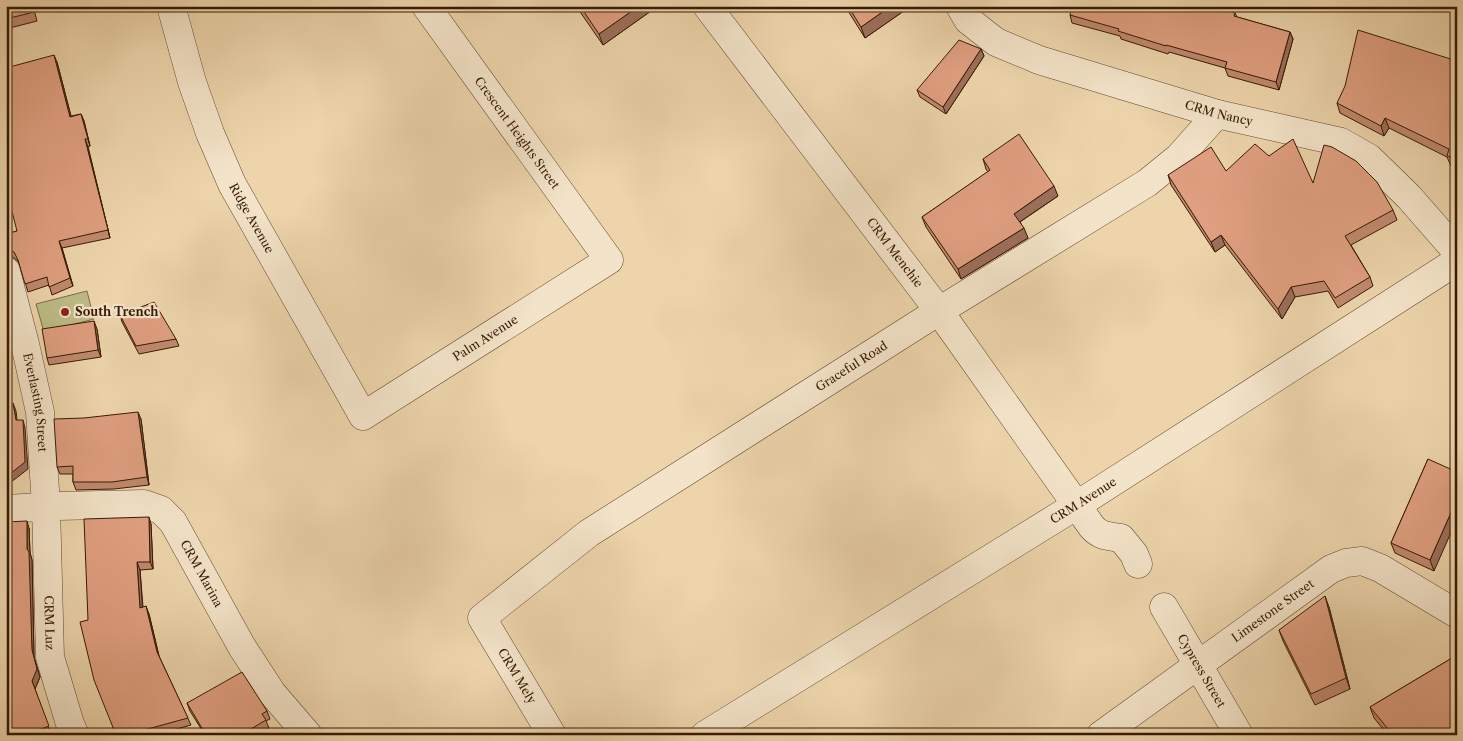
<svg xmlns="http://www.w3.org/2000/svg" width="1463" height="741" font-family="'Libre Caslon Text',serif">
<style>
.green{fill:#bdbb86;stroke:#7a6a45}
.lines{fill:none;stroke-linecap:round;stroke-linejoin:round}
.minor-casing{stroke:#64482e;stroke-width:29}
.minor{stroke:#f3e3c8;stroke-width:28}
.wall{fill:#c0896e;stroke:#371a04}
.shaded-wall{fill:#9c6f5a;stroke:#371a04}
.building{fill:#df9f80;stroke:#371a04}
.poi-dot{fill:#8f2418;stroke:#f3e3c8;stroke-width:2}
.labels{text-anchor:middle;stroke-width:4.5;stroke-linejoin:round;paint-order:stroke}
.street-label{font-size:12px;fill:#371a04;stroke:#f3e3c8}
.poi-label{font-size:12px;font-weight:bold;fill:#371a04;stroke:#f3e3c8;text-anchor:start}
</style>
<rect width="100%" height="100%" fill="#edd4ab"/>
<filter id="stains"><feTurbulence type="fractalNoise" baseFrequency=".004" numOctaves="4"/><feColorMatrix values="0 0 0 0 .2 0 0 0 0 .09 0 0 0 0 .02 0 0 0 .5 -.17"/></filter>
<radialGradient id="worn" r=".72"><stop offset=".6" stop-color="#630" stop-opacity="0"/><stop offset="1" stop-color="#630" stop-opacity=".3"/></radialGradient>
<path class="green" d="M87,291l7,28 -50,13 -8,-28z"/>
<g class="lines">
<defs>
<g id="minor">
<path id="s1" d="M171,6l21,76 18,51 22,51 131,232 246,-156 -183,-254"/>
<path id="s2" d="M707,6l232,305 153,216c9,10 17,9 29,11l13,16 4,10"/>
<path id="s3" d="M960,6l8,14 28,22 43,18 178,54 124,28 28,16 40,39 48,55"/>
<path id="s4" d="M6,271l19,73 15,68 6,94 4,151 20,67 5,11"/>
<path id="s5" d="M6,509l52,-3 86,-2 17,6 12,12 69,125 30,46 36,42"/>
<path id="s6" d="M1164,607l75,128"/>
<path id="s7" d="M552,735l-70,-117 107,-85 350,-222 208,-128 32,-26 38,-43"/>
<path id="s8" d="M705,735l372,-230 380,-244"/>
<path id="s9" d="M1101,735l230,-166 15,-6 16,-2 18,7 77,46"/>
</g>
</defs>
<use href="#minor" class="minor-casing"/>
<use href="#minor" class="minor"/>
</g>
<path class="wall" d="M6,6h27l4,15 -31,8z
M576,6h82l-55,39z
M845,6h66l-46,32z
M1235,13l2,4 53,15 3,7 -14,51 -51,-14 -3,-8 -56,-16 -1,2 -47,-15 -1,-3 -48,-13 -2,-8z
M981,49l3,7 -38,58 -26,-17 -3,-7z
M1457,61v106l-6,-1 -4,-9 -58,-29 -5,8 -44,-23 -3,-10z
M57,62l14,54 10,-2 3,7 6,25 -2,1 22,91 -48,10 11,38 -21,9 -3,-10 -21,7 -8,-27 -3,-5 -6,-4h-5v-22l11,-3z
M1269,156l44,27 80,27 4,10 -46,25 19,32 3,9 -35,22 -10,-17 -33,6 -13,22 -57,-74 -10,7 -44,-67 -3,-10 58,-4z
M983,159l75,37 -38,26 8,16 -67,41 -35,-52 -4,-10 66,-45 -2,-3z
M120,315l56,24 3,7 -40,8 -17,-32z
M97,329l4,28 -52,8 -2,-7z
M141,419l8,66 -35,4 -38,1 -3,-8v-8h-13l-3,-7z
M1428,459l6,112 -39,-18 -4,-10z
M151,524l2,45 -13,1 3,37 6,7 10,42 32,69 -36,10h-40l-27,-115z
M29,528l1,25 2,7 2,97 6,20 -5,12 16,45 -2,1h-43z
M1329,607l21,82 -35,16 -32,-64 -4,-11z
M1457,655v80h-69l-14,-17 -4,-11z
M187,703l80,8 3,8 -4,2 3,7 -13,7h-51l-15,-24z"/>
<path class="shaded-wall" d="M639,6h19l-55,39 -4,-11z
M891,6h20l-46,32 -4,-11z
M1290,32l3,7 -14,51 -3,-8z
M981,49l3,7 -38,58 -3,-7z
M54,55l3,7 16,62 -3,-7z
M81,114l3,7 6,25 -2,-7z
M1385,118l4,10 -5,8 -3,-10z
M85,139l3,8 22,91 -2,-8z
M1054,186l4,10 -40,27 -4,-9z
M1024,228l4,10 -67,41 -3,-10z
M1221,235l4,10 -10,7 -4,-10z
M59,241l3,7 11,38 -3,-8z
M1291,287l4,10 -13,22 -4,-10z
M94,321l3,8 4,28 -3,-7z
M13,403l3,8 2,17 -2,-8z
M138,412l3,7 8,66 -2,-8z
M23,420l2,8 3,41 -22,17v-9z
M1457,499v20l-23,52 -4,-11z
M149,517l2,7 2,45 -3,-7z
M27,521l2,7 1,25 2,7 2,97 6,20 -5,12 -3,-8v-31l-5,-101z
M137,562l3,8 3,45 -3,-7z
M1325,596l4,11 21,82 -4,-11z
M146,606l3,8 11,46 -3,-8z
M144,730l2,5h-6z"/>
<path class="building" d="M6,6h26l2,6 -28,7z
M580,6h59l-40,28z
M848,6h43l-30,21z
M1072,6h140l23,7 -1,3 56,16 -14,50 -51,-14 2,-6 -61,-17v1l-48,-15 1,-2 -49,-14z
M1358,30l99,31v97l-10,-2 2,-7 -64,-31 -4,8 -44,-23 8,-17z
M959,40l22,9 -38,58 -26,-17z
M54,55l16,62 11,-3 7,25h-3l23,91 -49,11 11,37 -21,9 -2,-10 -22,7 -7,-24 -4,-8 -6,-3h-2v-15l11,-3 -11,-43v-120z
M1019,134l35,52 -40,28 10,14 -66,41 -36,-52 68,-47 -7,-11z
M1293,139l20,44 11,-38 8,2 24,14 21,21 16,28 -48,26 25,41 -35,21 -11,-17 -33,6 -13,22 -57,-74 -10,7 -43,-67 43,-28 15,24 29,-27 14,12z
M154,302l22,37 -40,7 -16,-31z
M94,321l4,29 -51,8 -5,-29z
M13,403l3,17h7l2,42 -19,15v-73z
M138,412l9,65 -35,5h-39v-16l-16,1 -3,-48 30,-1z
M1428,459l29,13v27l-27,61 -39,-17z
M149,517l1,45h-13l3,46 6,-2 11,46 31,66 -44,12 -4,5h-24l-22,-55 -14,-58 8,-2 -4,-101z
M27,521v28l2,3 3,98 5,19 -5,12 17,45 -23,9h-20v-213z
M1325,596l21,82 -35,16 -32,-64z
M1457,655v72l-14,8h-50l-23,-28z
M242,672l25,39 -5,3 4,6 -25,15h-35l-19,-32z"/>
<circle class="poi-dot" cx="65" cy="312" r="5"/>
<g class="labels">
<g class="street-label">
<text dy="4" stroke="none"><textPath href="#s3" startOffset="286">CRM Nancy</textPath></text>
<text transform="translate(517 133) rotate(54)" y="4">Crescent Heights Street</text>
<text dy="4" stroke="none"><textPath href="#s1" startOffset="228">Ridge Avenue</textPath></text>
<text dy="4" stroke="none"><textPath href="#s2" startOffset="310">CRM Menchie</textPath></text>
<text dy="4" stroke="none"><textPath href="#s1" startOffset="600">Palm Avenue</textPath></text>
<text dy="4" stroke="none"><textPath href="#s7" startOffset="584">Graceful Road</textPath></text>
<text dy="4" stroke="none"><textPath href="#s4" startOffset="135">Everlasting Street</textPath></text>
<text dy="4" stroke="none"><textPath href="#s8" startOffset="445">CRM Avenue</textPath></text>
<text dy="4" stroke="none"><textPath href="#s5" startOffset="232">CRM Marina</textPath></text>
<text dy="4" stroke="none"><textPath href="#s9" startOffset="212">Limestone Street</textPath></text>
<text dy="4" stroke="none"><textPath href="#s4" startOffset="356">CRM Luz</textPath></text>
<text dy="4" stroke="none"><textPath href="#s6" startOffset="74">Cypress Street</textPath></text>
<text transform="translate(517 676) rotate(59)" y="4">CRM Mely</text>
</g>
<g class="poi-label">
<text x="75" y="316">South Trench</text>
</g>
</g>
<rect width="1463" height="741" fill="none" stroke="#edd4ab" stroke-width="25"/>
<rect x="8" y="8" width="1448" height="726" fill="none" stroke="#371a04" stroke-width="2.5"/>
<rect x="12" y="12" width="1438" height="716" fill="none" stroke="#371a04"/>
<rect width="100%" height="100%" filter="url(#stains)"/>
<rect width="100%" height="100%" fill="url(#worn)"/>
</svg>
